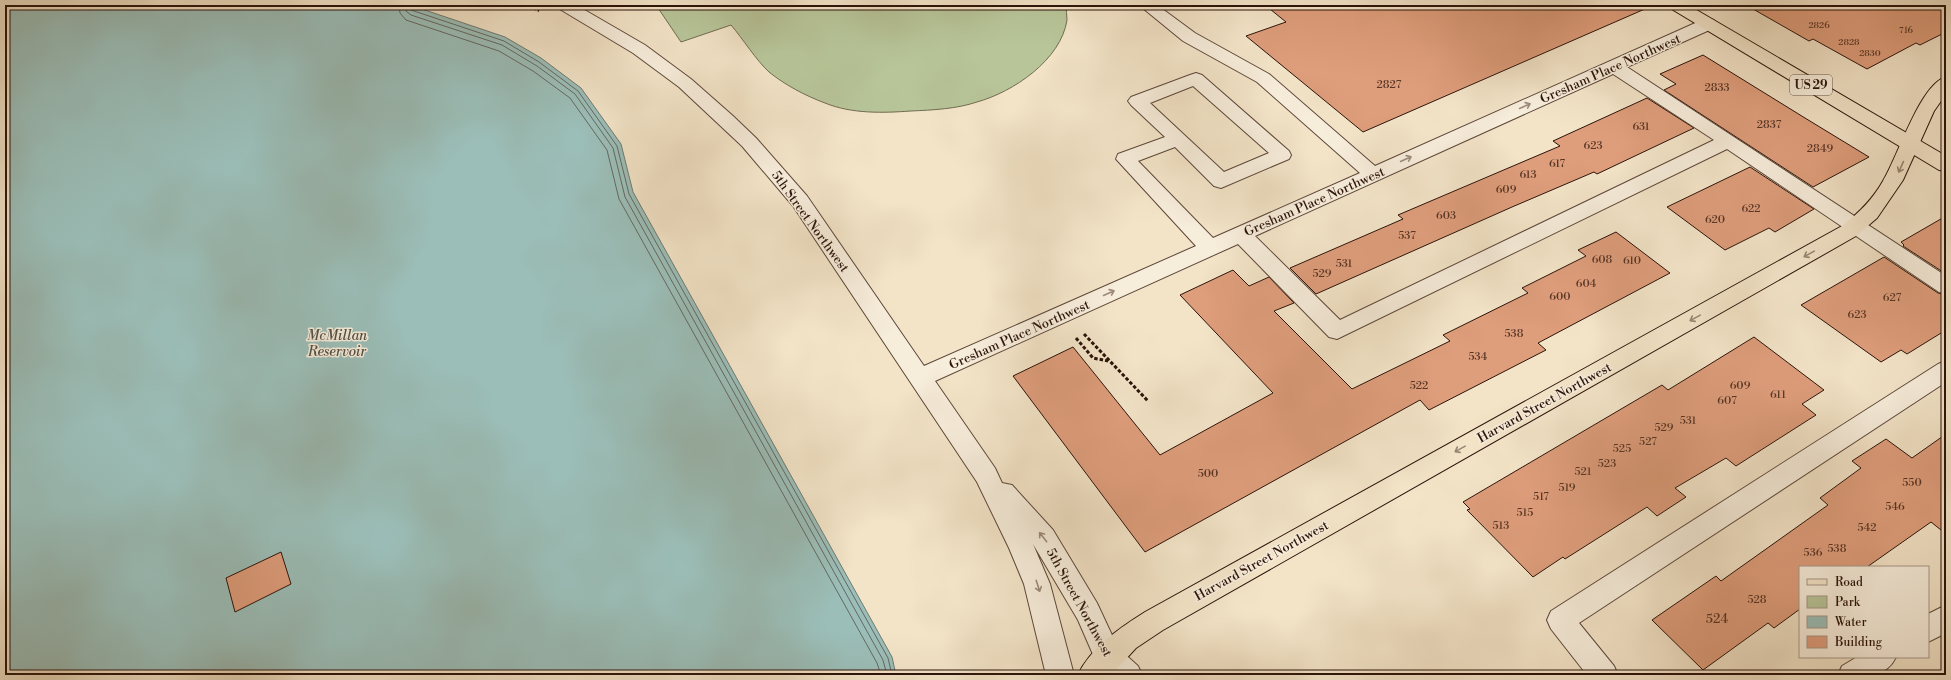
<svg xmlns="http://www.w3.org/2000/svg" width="1951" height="680" font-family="'Libre Bodoni',serif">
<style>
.green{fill:#b7c599;stroke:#716c52}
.water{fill:#9bbeb8;stroke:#6e7a72}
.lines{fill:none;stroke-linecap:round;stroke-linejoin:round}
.shore{stroke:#636861;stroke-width:1}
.building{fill:#de9d7b;stroke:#2b130a}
.minor-casing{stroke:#5d473a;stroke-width:2}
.major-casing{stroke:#2b130a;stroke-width:2}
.highway-casing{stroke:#2b130a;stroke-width:2}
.path-far1{stroke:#2b130a;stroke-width:2;stroke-dasharray:2.5 1.5;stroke-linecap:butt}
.path{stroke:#2b130a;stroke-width:3;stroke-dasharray:3.5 2;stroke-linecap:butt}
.minor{fill:#f7eddb;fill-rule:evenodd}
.major{fill:#f3e4c8;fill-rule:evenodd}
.highway{fill:#f3e4c8;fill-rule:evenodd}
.oneway{stroke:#9b8b7d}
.oneway2{stroke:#998672}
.labels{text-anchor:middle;stroke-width:3;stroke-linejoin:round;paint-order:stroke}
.far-number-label{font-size:9px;fill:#583626}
.number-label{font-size:11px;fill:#583626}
.shield{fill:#f7eddb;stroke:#685449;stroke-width:1}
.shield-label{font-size:12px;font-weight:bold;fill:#2b130a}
.street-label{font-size:13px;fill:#2b130a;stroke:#f7eddb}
.near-number-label{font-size:13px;fill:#583626}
.water-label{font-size:14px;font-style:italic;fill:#524f47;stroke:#f7eddb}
</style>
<rect width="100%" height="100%" fill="#f3e4c8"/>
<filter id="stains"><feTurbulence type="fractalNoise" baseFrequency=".005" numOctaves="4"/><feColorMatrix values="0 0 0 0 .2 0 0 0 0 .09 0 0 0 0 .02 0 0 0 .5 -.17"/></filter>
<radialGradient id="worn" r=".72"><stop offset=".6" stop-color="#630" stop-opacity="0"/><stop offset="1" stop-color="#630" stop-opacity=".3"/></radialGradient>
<path class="green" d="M656,5h410c0,5 1,10 1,15 -6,40 -54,72 -90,82 -21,7 -44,8 -66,9 -28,2 -59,3 -86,-8 -19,-7 -40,-18 -56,-31 -13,-12 -26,-33 -38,-47l-50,17z"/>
<path class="water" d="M5,5h405l95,32 36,21 40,30 40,56 12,48 259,465 4,18h-891z"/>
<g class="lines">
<path class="shore" d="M399,5l1,8 6,7 93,31 34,20 37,27 37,52 12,49 258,464 4,12
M405,5l1,6 5,4 91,30 35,21 38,28 38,54 12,49 258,463 4,15
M410,5l1,5 93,31 35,21 39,29 39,55 12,48 259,464 4,17"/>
</g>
<path class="building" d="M1265,5h389l-291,127 -117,-96 40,-14z
M1746,5h200v27l-26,13 -4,-2 -49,26 -54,-30 -4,2z
M1703,55l102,63 64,39 -56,30 -149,-97 12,-6 -16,-10z
M1647,98l47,30 -97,46 -3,-2 -82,35 -196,87 -26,-26 113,-49 -5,-4 162,-69 -7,-5z
M1750,167l64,42 -39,23 -6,-4 -44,22 -58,-43z
M1946,216v58l-43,-28 1,-1 -3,-3z
M1616,232l54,41 -132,70 8,7 -117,60 -9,-10 -275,152 -132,-176 60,-29 87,108 113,-62 -93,-98 53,-25 16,16 20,-9 25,26 -20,8 78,78 98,-48 -7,-6 85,-42 -6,-5 64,-32 -8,-6z
M1884,257l54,36 8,2v35l-39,24 -6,-4 -20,12 -80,-57z
M1754,337l70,53 -22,14 14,11 -80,51 -10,-8 -51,30 11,9 -29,19 -10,-9 -82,52 -2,-2 -30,20 -66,-67 3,-1 -7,-7 199,-117 6,5z
M1946,434v100l-15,-12 -64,45h-67v42l-26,19 -6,-5 -65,47 -51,-50 64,-44 5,5 107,-76 -8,-7 41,-30 -9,-7 34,-22 26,19z
M281,552l10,32 -56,28 -9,-34z"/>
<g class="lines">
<defs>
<path id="minor" d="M556,5h20l69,40 46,34 42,37 23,22 51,58 117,170 272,-120 -80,-87 2,-5 47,-17 -34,-32 -3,-4 3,-4 59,-22 6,-2 6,2 87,76 2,4 -2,4 -68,29 -7,-2 -39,-39 -37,14 75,77 147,-65 -103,-91 -74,-41 -44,-36h18l38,28 74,41 106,92 327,-146 6,-1 6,1 2,4 -2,4 -87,39 319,209v18l-7,-2 -212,-143 -390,190 -8,-2 -91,-93 -303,137 60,87 7,15 10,2 41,45 44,73 21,45 20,18 4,9h-34l-10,-9 -20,-46 -45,-76 17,40 24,91h-28l-22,-91 -15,-36 -32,-66 -184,-276 -51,-60 -63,-59 -46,-34 -75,-45zM1613,74l101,66 -374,180 -85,-84zM1193,86l76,67 -45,19 -74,-69z
M1946,361v21l-367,241 35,43 4,9h-31l-36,-46 -4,-9 4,-9 387,-247z
M1946,605v28l-18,9v-28z
M1857,657h39c-11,23 -35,18 -58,18l4,-9z"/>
<path id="major" d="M1946,77v17l-12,17 -31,69 -26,38 -21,18 -693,394 -27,18 -25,27h-33c12,-27 43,-48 67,-63l697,-386c17,-13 31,-27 41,-45 15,-24 37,-97 63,-104z"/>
<path id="highway" d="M1668,5h20l258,151v15l-7,-1 -269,-162z"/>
</defs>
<use href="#minor" class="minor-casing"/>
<use href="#major" class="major-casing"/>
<use href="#highway" class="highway-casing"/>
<path class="path-far1" d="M527,5l12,6"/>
<path class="path" d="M1084,334l64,67
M1076,338l17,20 15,3"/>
<use href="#minor" class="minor"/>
<use href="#major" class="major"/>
<use href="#highway" class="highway"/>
</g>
<defs><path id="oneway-shaft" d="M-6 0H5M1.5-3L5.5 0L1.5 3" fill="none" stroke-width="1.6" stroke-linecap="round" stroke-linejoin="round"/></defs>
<g class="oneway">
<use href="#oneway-shaft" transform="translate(1525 106) rotate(-24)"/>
<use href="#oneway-shaft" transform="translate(1406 159) rotate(-24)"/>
<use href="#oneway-shaft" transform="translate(1109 293) rotate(-24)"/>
<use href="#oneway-shaft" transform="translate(1043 537) rotate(-128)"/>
<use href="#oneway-shaft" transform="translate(1038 586) rotate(72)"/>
</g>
<g class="oneway2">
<use href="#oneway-shaft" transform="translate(1901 167) rotate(114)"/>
<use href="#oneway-shaft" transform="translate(1809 254) rotate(151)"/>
<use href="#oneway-shaft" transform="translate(1695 318) rotate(151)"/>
<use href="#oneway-shaft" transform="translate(1460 449) rotate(151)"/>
</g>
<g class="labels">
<g class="far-number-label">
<text x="1819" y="28">2826</text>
<text x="1906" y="33">716</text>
<text x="1849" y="45">2828</text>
<text x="1870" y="56">2830</text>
</g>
<g class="number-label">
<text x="1389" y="88">2827</text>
<text x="1717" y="91">2833</text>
<text x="1769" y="128">2837</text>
<text x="1641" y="130">631</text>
<text x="1593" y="149">623</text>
<text x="1820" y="152">2849</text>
<text x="1557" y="167">617</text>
<text x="1528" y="178">613</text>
<text x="1506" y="193">609</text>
<text x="1751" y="212">622</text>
<text x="1446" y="219">603</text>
<text x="1715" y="223">620</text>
<text x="1407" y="239">537</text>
<text x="1602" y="263">608</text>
<text x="1632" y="264">610</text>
<text x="1344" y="267">531</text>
<text x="1322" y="277">529</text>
<text x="1586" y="287">604</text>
<text x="1560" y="300">600</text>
<text x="1892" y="301">627</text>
<text x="1857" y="318">623</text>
<text x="1514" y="337">538</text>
<text x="1478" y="360">534</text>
<text x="1419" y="389">522</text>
<text x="1740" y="389">609</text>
<text x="1778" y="398">611</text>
<text x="1727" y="404">607</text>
<text x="1688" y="424">531</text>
<text x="1664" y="431">529</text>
<text x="1648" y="445">527</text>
<text x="1622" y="452">525</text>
<text x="1607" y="467">523</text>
<text x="1583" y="475">521</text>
<text x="1208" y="477">500</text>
<text x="1912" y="486">550</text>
<text x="1567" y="491">519</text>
<text x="1541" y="500">517</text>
<text x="1895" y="510">546</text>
<text x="1525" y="516">515</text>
<text x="1501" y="529">513</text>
<text x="1867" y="531">542</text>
<text x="1837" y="552">538</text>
<text x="1813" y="556">536</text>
<text x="1757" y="603">528</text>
</g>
<rect class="shield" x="1790" y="75" width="42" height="20" rx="3"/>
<g class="shield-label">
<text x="1811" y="89">US 29</text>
</g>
<g class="street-label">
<text transform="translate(1610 68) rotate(-24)" y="5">Gresham Place Northwest</text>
<text transform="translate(1314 201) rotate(-24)" y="5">Gresham Place Northwest</text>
<text transform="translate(811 221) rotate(54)" y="5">5th Street Northwest</text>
<text transform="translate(1019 334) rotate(-24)" y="5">Gresham Place Northwest</text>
<text transform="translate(1544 402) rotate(-29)" y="5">Harvard Street Northwest</text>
<text transform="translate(1261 560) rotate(-29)" y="5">Harvard Street Northwest</text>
<text transform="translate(1080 602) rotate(61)" y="5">5th Street Northwest</text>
</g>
<g class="near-number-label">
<text x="1717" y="623">524</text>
</g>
<g class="water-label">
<text x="337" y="340">McMillan<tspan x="337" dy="16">Reservoir</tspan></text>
</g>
</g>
<rect width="1951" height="680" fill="none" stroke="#f3e4c8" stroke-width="20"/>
<rect x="6" y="6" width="1939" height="668" fill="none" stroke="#2b130a" stroke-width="2"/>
<rect x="10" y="10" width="1931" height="660" fill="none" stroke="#2b130a"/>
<rect x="1799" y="566" width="130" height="92" fill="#f7eddb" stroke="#a59687"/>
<rect x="1807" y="579" width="20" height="6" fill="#f3e4c8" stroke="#a59687"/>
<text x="1835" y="586" font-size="12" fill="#2b130a">Road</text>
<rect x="1807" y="596" width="20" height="12" fill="#b7c599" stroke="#a59687"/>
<text x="1835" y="606" font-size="12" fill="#2b130a">Park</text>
<rect x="1807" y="616" width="20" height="12" fill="#9bbeb8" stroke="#a59687"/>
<text x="1835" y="626" font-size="12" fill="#2b130a">Water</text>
<rect x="1807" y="636" width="20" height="12" fill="#de9d7b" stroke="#a59687"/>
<text x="1835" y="646" font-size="12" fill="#2b130a">Building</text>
<rect width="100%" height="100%" filter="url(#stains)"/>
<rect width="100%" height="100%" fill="url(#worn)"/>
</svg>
